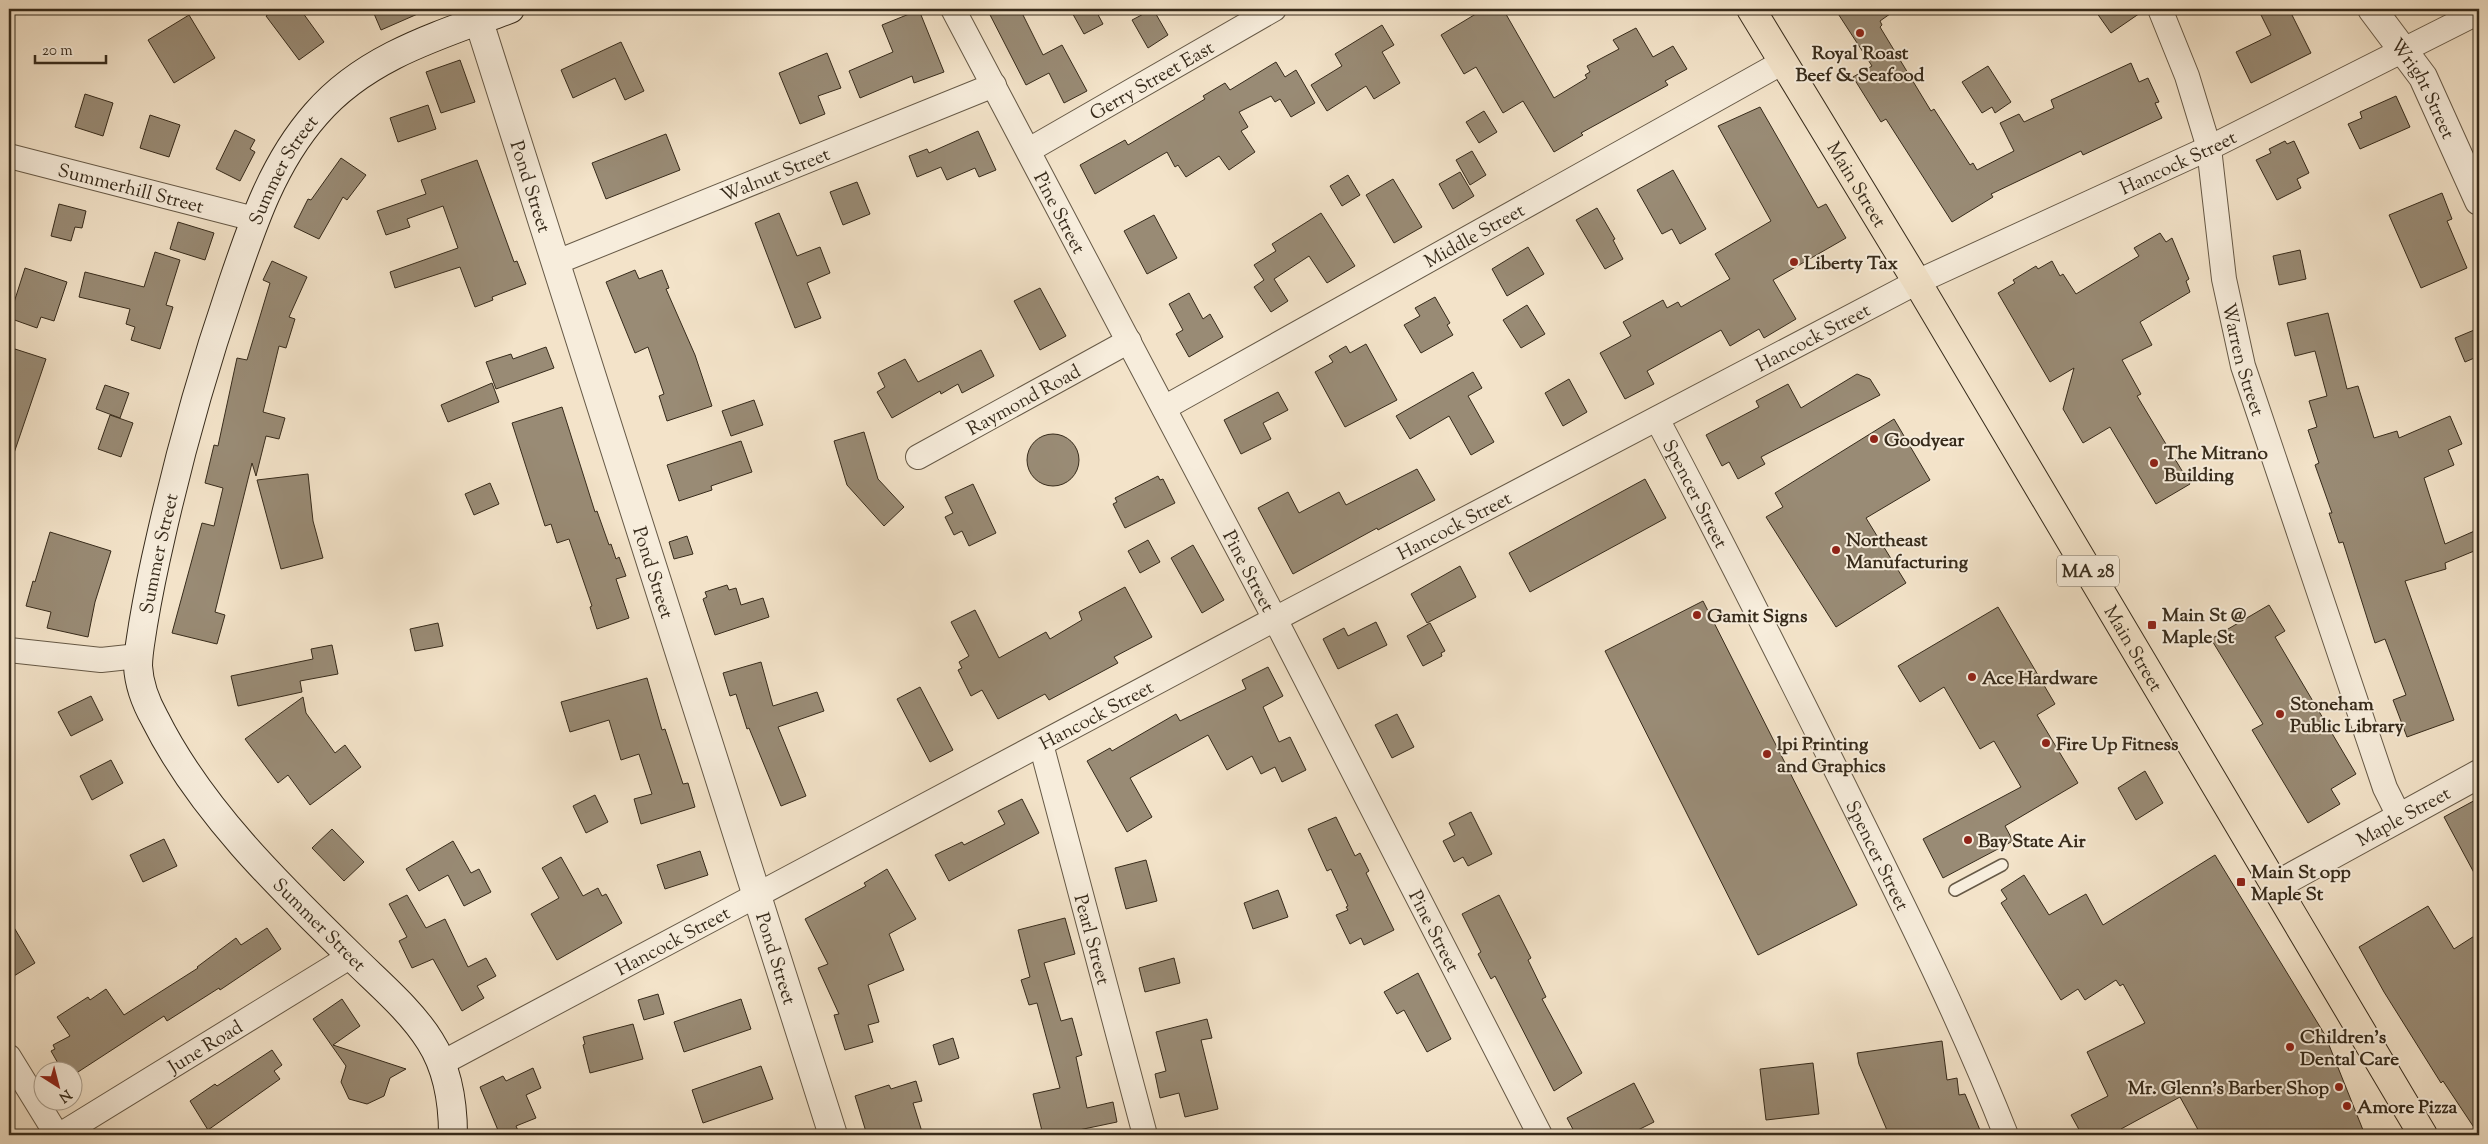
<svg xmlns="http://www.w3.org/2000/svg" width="2488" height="1144" font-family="'Sorts Mill Goudy',serif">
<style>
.building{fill:#998b75;stroke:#372b1b}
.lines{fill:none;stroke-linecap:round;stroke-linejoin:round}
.service-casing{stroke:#665946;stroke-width:14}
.minor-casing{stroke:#665946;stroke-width:26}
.tertiary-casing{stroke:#665946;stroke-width:30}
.secondary-casing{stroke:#372b1b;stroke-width:30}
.primary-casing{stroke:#372b1b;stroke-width:30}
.service{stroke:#f7eddc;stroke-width:11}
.minor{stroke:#f7eddc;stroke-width:24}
.tertiary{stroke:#f7eddc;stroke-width:28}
.secondary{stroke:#f7eddc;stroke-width:28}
.primary{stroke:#f3e3c9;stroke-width:28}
.poi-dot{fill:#8f2418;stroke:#f7eddc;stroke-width:2}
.labels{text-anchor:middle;stroke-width:4;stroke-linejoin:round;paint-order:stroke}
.shield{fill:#f7eddc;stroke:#716555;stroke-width:1}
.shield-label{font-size:18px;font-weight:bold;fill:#372b1b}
.poi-label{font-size:19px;font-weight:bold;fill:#372b1b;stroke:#f7eddc;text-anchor:start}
.street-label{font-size:19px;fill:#372b1b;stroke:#f7eddc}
</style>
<rect width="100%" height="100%" fill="#f3e3c9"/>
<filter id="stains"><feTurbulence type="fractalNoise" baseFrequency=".004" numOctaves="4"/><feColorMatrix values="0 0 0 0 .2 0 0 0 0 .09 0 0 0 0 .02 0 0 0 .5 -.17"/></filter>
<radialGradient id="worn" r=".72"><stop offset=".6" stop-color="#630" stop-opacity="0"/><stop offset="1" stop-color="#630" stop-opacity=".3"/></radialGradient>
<path class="building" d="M276,9h24l24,33 -25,18 -33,-44z
M372,9h57l-48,21z
M987,9h33l23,46 19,-10 25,46 -23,12 -15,-30 -23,12z
M1070,9h25l8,15 -19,10z
M1153,9l15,26 -20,13 -16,-28z
M1484,9h19l51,89 33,-20 -2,-3 5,-3 -3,-6 32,-17 -6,-9 23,-12 17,29 20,-11 14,23 -22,12 3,4 -87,48 2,2 -29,17 -31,-51 -20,12 -27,-46 -12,7 -23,-39z
M1835,9h62l-17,12 2,4 -2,2 51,84 3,-2 36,56 3,-2 4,7 37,-19 -14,-28 19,-9 5,8 30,-14 -3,-8 80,-37 8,19 9,-4 11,24 -4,1 7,15 -79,37 -2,-4 -90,43 2,3 -41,25 -66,-103 -5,3 -28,-45 19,-11z
M2094,9h52l-35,24z
M2258,9h31l22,44 -60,30 -15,-31 35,-17z
M919,10l25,62 -30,11 -2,-7 -52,22 -11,-27 44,-19 -11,-27z
M189,15l26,43 -41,25 -26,-43z
M1382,25l12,20 -12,7 18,31 -26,16 -8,-13 -39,25 -16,-26 31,-19 -7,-12z
M621,42l23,49 -19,9 -10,-22 -42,20 -12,-28z
M827,53l14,35 -23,8 7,18 -25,10 -21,-51z
M460,60l15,42 -34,11 -15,-41z
M1276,62l9,15 11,-7 19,33 -24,14 -11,-18 -5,3 -4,-6 -32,16 9,15 -7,4 14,21 -26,18 -10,-14 -33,21 -8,-12 -3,2 -8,-15 -72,42 -15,-29 45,-25 3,5 77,-46 -2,-3 22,-13 5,7z
M1988,66l23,36 -16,11 -3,-6 -10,6 -20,-31z
M85,94l28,9 -10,33 -28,-9z
M2396,96l14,31 -50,22 -12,-25 14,-6 -2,-6z
M428,105l8,24 -38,13 -8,-24z
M1760,107l58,101 8,-4 20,34 -73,42 23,39 -32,19 -5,-9 -29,17 -9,-16 -74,41 7,13 -29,15 -25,-46 31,-17 -8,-14 40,-22 4,8 11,-6 3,5 49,-28 -15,-25 56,-33 -53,-95z
M1484,111l13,21 -18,11 -13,-21z
M150,115l30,10 -11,32 -29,-9z
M235,130l20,10 -5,9 5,3 -15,29 -24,-12z
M978,131l18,39 -17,7 -4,-9 -28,12 -6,-13 -24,10 -8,-21 18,-7 2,4z
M666,134l14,36 -74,29 -14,-36z
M2285,141l2,3 7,-3 15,32 -12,6 4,9 -24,12 -21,-40 15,-7 -2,-4z
M1472,151l14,24 -16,10 -14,-25z
M341,158l25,17 -19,25 -4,-3 -24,42 -25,-12 14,-28 3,1z
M477,160l37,102 3,-1 9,23 -34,13 1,3 -18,7 -15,-40 -65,21 -5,-16 68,-24 -15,-42 -36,13 3,8 -24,8 -9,-24 49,-17 -5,-14z
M1673,170l33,59 -26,15 -8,-15 -10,5 -25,-44z
M1460,172l14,24 -21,13 -14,-25z
M1348,175l12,20 -18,11 -12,-20z
M1393,179l29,48 -28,16 -28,-48z
M857,182l13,32 -27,11 -13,-33z
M2442,193l10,26 -5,2 20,47 -46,20 -32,-73z
M59,204l27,7 -4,17 -7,-1 -4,14 -20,-5z
M1597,208l18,31 -2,1 10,19 -18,10 -29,-49z
M779,213l18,43 23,-9 10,26 -23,10 14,35 -26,10 -40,-105z
M1321,213l34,53 -28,17 -18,-27 -35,23 14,22 -17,11 -17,-25 10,-7 -10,-15 22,-14 -4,-7z
M1154,215l23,43 -30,16 -23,-43z
M178,222l36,11 -9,27 -35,-11z
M2160,233l6,9 6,-4 17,41 -3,2 4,11 -50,30 12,23 -30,15 19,34 -4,2 53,88 -34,20 -46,-77 -27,16 -20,-34 11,-41 -24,14 -52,-89 17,-10 -2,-3 23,-14 2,3 14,-8 8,15 3,-2 13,20 63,-38 -5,-8z
M1528,247l16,27 -37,22 -15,-27z
M2300,250l6,29 -27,6 -6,-29z
M155,252l25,8 -14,45 7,2 -13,42 -29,-9 4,-13 -9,-3 4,-15 -51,-12 6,-25 59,15z
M272,261l35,16 -18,40 6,2 -9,29 -7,-2 -16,66 22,6 -6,21 -13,-3 -10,40 -4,-13 -37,149 10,3 -8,29 -45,-11 30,-110 12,3 9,-38 -18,-5 9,-38 4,1 19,-88 10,2 23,-77 -7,-3z
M25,268l42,14 -13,39 -13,-4 -4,11 -28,-10z
M635,270l4,9 23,-9 7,18 -3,1 29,66 17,51 -45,15 -8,-25 5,-2 -16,-47 -13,6 -29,-71z
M1040,288l26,48 -26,14 -26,-49z
M1189,293l14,26 7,-5 13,23 -34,20 -13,-23 7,-4 -14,-26z
M1435,297l15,26 -3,2 6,10 -32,18 -17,-28 16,-9 -5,-8z
M1527,305l18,29 -24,14 -18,-28z
M2328,313l19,76 11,-3 16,52 23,-7 2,7 51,-22 12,28 -14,6 6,15 -30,13 21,66 34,-15v20l-34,14 1,6 -41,12 49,139 -47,17 -14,-37 13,-5 -21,-56 -10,4 -32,-101 -4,1 -10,-30h3l-17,-48 4,-2 -11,-33 9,-3 -8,-26 18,-5 -12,-45 -20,5 -8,-33z
M2479,328v28l-14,6 -10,-24z
M1366,344l31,56 -52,27 -30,-55 18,-10 -4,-6 17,-10 4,7z
M546,347l8,21 -58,21 -10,-27 25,-8 2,5z
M15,349l31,10 -34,100 -3,-1v-90z
M981,350l13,26 -32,17 -4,-9 -17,10 -1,-3 -48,27 -15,-26 8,-5 -7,-14 27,-14 13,23z
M1473,372l9,16 -14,8 26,46 -23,13 -22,-39 -39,23 -14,-23z
M1857,374l13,5 10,16 -119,62 4,7 -27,15 -9,-17 -7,4 -16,-31 53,-28 -3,-6 32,-17 13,24z
M1569,379l18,33 -24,14 -18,-33z
M492,383l7,19 -51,20 -7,-17z
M105,385l24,8 -9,25 -24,-9z
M1278,392l10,18 -25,13 8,16 -30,15 -17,-34z
M754,400l9,25 -32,11 -9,-25z
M562,407l33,105 2,-1 12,34 2,-1 5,15 3,-2 7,19 -10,3 13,39 -32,11 -7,-22 2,-1 -23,-67 -12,4 -6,-19 -6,2 -33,-103z
M110,415l23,8 -12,34 -23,-8z
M1894,419l36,61 -64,38 40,65 -70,44 -70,-110 17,-10 -8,-14z
M864,432l14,47 26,28 -20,19 -37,-41 -13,-44z
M1027 460a26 26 0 1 1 52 0a26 26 0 1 1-52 0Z
M741,441l11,31 -41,14 1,4 -33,11 -12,-36z
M1417,469l18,31 -57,30 -1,-2 -84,46 -35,-66 30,-16 11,21 40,-21 7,13z
M308,474l5,47 10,37 -42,11 -24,-89z
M1158,476l2,4 3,-1 12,24 -50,25 -12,-24 4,-2 -2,-4z
M1645,479l21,39 -136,74 -21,-39z
M490,483l9,21 -25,11 -9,-21z
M973,484l23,49 -27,13 -7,-15 -8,4 -9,-18 8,-4 -8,-16z
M50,532l61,19 -16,51 -7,35 -41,-9 4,-16 -25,-6 7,-25 2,1z
M687,536l6,18 -19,5 -5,-17z
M1148,540l12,22 -20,11 -12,-22z
M1193,545l31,55 -22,13 -31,-55z
M1460,566l16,31 -49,26 -16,-29z
M727,585l2,5 7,-2 5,17 22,-7 6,19 -54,18 -12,-36 4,-2 -2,-5z
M1125,587l27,50 -38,20 4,6 -69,37 -4,-6 -47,25 -16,-29 -11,6 -13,-26 4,-2 -3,-6 10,-6 -18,-34 24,-12 24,48 47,-26 4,7 32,-19 -3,-8z
M1703,601l154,304 -99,50 -153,-304z
M2269,605l16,26 -10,6 81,137 -25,15 9,15 -32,19 -56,-93 11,-6 -52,-85z
M1998,607l57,97 -18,11 41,68 -73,43 8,15 -70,37 -20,-39 98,-52 -27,-46 -14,8 -36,-62 -24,15 -22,-36z
M1376,622l11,23 -49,24 -15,-30 21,-11 4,8z
M438,623l5,23 -28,5 -5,-22z
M1430,623l15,28 -4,2 1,3 -19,10 -16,-30z
M332,645l6,29 -38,7 2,11 -64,14 -7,-30 82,-17 -2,-10z
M761,662l12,44 44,-14 7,19 -46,16 28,69 -25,10 -32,-78 -2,1 -11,-35 -6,2 -7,-23z
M1268,667l15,29 -20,11 16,35 11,-5 16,33 -24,12 -7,-15 -14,7 -9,-18 -25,14 -19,-35 -78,43 22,39 -25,15 -40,-71 23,-13 2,3 64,-37 4,7 66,-32 -4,-9z
M647,678l15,52 3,-1 18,55 5,-1 7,24 -54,17 -7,-25 18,-5 -13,-40 -18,6 -12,-40 -39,12 -9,-30z
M920,687l33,63 -23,12 -33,-63z
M91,696l12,24 -32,16 -13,-24z
M303,697l3,16 29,40 10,-8 16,22 -51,38 -22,-30 -10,8 -33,-44z
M1397,714l17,33 -22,11 -17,-33z
M111,760l12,23 -31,17 -12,-24z
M2145,771l18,32 -27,17 -18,-32z
M595,795l13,27 -22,11 -13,-27z
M2479,798v84l-35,-65z
M1022,799l17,34 -90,48 -14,-26 27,-13 2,3 41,-21 -7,-13z
M1471,812l21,42 -24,12 -5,-9 -9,5 -11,-21 12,-6 -6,-12z
M1336,817l19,39 5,-3 9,18 -3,2 28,57 -30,15 -3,-7 -11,6 -14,-29 12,-5 -2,-3 2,-1 -17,-37 -4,2 -19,-42z
M332,829l32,33 -20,19 -32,-33z
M164,839l13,27 -34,16 -13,-27z
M453,841l18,32 8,-4 12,23 -27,14 -16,-31 -29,16 -13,-22z
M700,851l8,24 -43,14 -8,-24z
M2215,855l110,180 40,100h-164l-21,-38 -59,32 3,6h-42l-11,-20 37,-19 -21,-44 58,-29 -22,-39 -3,2 -4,-6 -31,20 -7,-11 -17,11 -60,-97 6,-4 -6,-9 23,-15 25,40 37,-21 17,31z
M561,857l22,39 15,-8 4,8 4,-2 16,29 -65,37 -26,-46 28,-16 -17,-30z
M1146,860l11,41 -31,8 -11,-41z
M887,869l29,50 -27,15 15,36 -36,15 11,37 -11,3 5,17 -28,8 -11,-35 5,-1 -21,-46 10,-4 -23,-45 61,-33 -2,-3z
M1278,890l10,27 -35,12 -9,-26z
M407,895l19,33 19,-9 23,48 18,-9 10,18 -19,10 7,12 -22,13 -29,-52 -21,9 -13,-27 8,-4 -18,-33z
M1499,895l32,63 -3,2 18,37 -4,2 40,74 -28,18 -59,-115 -4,3 -13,-25 3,-2 -19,-38z
M2428,906l26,43 25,-16v202l-36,-54 -2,2 -57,-91 -25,-45z
M1065,918l10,36 -31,9 17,58 11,-3 10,37 -6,2 11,51 26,-6 4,20 -62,13h-12l-10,-41 27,-6 -23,-85 -8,2 -8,-25 9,-3 -12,-47z
M9,919l26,44 -26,16z
M267,928l14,21 -61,41 -1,-2 -52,33 -3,-5 -86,56h-15l-12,-21 4,-2 -2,-4 17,-9 -13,-19 31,-20 2,3 16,-11 18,26 74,-47 -1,-1 39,-29 5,7z
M1174,958l6,25 -35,9 -6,-24z
M1418,973l33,66 -24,13 -23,-42 -7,4 -13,-22z
M658,994l6,20 -20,6 -6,-20z
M342,999l18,27 -27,19 73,24 -16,9 -6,18 -17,8 -18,-5 -8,-17 5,-16 -33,-47z
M741,999l10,30 -67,23 -10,-30z
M1207,1019l5,19 -11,2 17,69 -33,8 -6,-24 -19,5 -5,-24 11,-3 -10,-39z
M633,1024l10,35 -53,14 -7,-28 2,-1 -2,-7z
M953,1038l6,20 -20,7 -6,-20z
M1942,1041l5,39 10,-2 2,17 6,-1 17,41h-93l-30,-71 -2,-11z
M272,1050l10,15 -8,6 6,8 -72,51 -18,-29 25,-17 2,2z
M1813,1063l6,51 -53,6 -6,-51z
M761,1066l12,33 -70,24 -11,-33z
M533,1068l8,20 -15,7 10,23 -20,8 4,9h-20l-20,-48 23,-11 3,5z
M916,1081l6,20 -9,2 10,32h-56l-12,-39 34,-11 2,4z
M1634,1083l20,39 -26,13h-52l-9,-17z"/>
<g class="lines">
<defs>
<path id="service" d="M1955,890l47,-25"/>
<g id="minor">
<path id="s1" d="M953,9l322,610 265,516"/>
<path id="s2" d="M2160,9l27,67 22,72 15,131 19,87 142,422 14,28"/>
<path id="s3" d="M1029,150l245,-141"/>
<path id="s4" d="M9,156l245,63"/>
<path id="s5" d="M557,262l437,-177"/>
<path id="s6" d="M1164,408l619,-346"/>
<path id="s7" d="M1657,419c68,128 133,258 198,389 53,107 107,215 151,327"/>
<path id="s8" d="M918,457l211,-116"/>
<path d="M9,650l92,10 37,-4"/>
<path id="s9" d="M1041,744l104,391"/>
<path d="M9,1057l48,78"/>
<path id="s10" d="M442,1063l833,-444 642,-337 292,-134 270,-136"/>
<path id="s11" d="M60,1135l291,-179"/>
</g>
<g id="tertiary">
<path id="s12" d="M475,9l358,1126"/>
<path id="s13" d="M2372,9l51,68 56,124"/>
<path id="s14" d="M2275,886l204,-112"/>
</g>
<g id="secondary">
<path id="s15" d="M453,1135c0,-31 -5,-66 -23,-94 -20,-32 -53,-59 -80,-86 -72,-70 -150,-146 -195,-236 -9,-16 -16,-34 -17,-53 0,-13 3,-27 5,-41 5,-30 11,-59 18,-89 19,-84 42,-166 70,-248 21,-62 41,-124 85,-174 50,-58 124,-79 194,-105"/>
</g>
<g id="primary">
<path id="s16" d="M1751,9l166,273 506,853"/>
</g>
</defs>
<use href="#service" class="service-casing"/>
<use href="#minor" class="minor-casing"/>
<use href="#tertiary" class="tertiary-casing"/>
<use href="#secondary" class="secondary-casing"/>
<use href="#primary" class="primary-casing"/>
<use href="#service" class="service"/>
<use href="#minor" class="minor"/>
<use href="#tertiary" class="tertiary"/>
<use href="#secondary" class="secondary"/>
<use href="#primary" class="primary"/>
</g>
<g class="poi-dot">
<circle cx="1860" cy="33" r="5"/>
<circle cx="1794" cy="262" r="5"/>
<circle cx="1874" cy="439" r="5"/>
<circle cx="2154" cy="463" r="5"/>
<circle cx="1836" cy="550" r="5"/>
<circle cx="1697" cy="615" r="5"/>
<rect x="2147" y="620" width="10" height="10" rx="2.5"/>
<circle cx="1972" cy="677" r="5"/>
<circle cx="2280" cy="714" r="5"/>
<circle cx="2046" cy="743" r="5"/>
<circle cx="1767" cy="754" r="5"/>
<circle cx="1968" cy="840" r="5"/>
<rect x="2236" y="877" width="10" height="10" rx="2.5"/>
<circle cx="2290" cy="1047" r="5"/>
<circle cx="2339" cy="1087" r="5"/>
<circle cx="2347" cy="1106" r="5"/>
</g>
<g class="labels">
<rect class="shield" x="2057" y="555.5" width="62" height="31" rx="4"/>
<g class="shield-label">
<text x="2088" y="577">MA 28</text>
</g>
<g class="poi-label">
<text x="1860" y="59" text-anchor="middle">Royal Roast<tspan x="1860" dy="22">Beef &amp; Seafood</tspan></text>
<text x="1804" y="269">Liberty Tax</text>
<text x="1884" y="446">Goodyear</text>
<text x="2164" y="459">The Mitrano<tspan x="2164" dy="22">Building</tspan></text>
<text x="1846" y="546">Northeast<tspan x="1846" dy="22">Manufacturing</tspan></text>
<text x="2162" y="621">Main St @<tspan x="2162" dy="22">Maple St</tspan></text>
<text x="1707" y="622">Gamit Signs</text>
<text x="1982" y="684">Ace Hardware</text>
<text x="2290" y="710">Stoneham<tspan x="2290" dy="22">Public Library</tspan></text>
<text x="1777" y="750">lpi Printing<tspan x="1777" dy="22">and Graphics</tspan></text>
<text x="2056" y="750">Fire Up Fitness</text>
<text x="1978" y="847">Bay State Air</text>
<text x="2251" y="878">Main St opp<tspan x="2251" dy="22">Maple St</tspan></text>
<text x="2300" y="1043">Children's<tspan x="2300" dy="22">Dental Care</tspan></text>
<text x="2329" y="1094" text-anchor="end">Mr. Glenn's Barber Shop</text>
<text x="2357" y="1113">Amore Pizza</text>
</g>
<g class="street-label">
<text dy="7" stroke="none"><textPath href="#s3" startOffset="141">Gerry Street East</textPath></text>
<text dy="7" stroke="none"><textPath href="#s13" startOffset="95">Wright Street</textPath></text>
<text dy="7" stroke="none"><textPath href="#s10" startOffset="1956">Hancock Street</textPath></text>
<text dy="7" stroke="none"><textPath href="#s15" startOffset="1099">Summer Street</textPath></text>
<text dy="7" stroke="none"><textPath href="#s5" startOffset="235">Walnut Street</textPath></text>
<text dy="7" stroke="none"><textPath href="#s16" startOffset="205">Main Street</textPath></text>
<text dy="7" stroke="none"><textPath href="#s12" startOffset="186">Pond Street</textPath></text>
<text dy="7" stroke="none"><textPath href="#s4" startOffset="126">Summerhill Street</textPath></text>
<text dy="7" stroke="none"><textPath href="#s1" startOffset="230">Pine Street</textPath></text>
<text dy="7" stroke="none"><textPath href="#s6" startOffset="355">Middle Street</textPath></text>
<text dy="7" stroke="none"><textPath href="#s10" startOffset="1551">Hancock Street</textPath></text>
<text dy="7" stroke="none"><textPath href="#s2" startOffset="362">Warren Street</textPath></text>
<text dy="7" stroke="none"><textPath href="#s8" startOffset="120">Raymond Road</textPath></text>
<text dy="7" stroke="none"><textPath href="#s7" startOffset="84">Spencer Street</textPath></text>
<text dy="7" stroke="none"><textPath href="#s10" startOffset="1146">Hancock Street</textPath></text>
<text dy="7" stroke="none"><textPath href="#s15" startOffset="694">Summer Street</textPath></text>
<text dy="7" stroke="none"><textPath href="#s1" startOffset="635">Pine Street</textPath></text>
<text dy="7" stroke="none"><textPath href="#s12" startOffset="591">Pond Street</textPath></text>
<text dy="7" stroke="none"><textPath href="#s16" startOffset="745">Main Street</textPath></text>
<text dy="7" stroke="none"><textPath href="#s10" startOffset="741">Hancock Street</textPath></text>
<text dy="7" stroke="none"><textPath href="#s14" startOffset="146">Maple Street</textPath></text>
<text dy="7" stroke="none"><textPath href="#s7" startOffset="489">Spencer Street</textPath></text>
<text transform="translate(320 924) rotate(45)" y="7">Summer Street</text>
<text dy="7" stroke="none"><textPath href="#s1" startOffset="1040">Pine Street</textPath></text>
<text dy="7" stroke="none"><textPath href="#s10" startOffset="261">Hancock Street</textPath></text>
<text dy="7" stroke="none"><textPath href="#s9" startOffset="202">Pearl Street</textPath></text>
<text dy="7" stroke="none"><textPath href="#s12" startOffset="996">Pond Street</textPath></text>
<text dy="7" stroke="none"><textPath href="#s11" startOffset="170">June Road</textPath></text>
</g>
</g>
<rect width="2488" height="1144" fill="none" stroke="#f3e3c9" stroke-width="30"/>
<rect x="10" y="10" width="2468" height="1124" fill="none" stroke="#372b1b" stroke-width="2.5"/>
<rect x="15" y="15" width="2458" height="1114" fill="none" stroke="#372b1b"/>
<g transform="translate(58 1086) rotate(144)"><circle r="24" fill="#f7eddc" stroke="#aa9f8f"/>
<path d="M0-4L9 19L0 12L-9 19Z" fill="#8f2418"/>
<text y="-8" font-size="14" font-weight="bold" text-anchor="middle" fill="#372b1b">N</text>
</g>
<path d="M35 55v8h71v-8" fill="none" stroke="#372b1b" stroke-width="2.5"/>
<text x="42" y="55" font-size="15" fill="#372b1b" stroke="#f7eddc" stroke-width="4" paint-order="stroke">20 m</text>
<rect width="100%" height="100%" filter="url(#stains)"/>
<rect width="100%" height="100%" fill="url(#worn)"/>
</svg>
